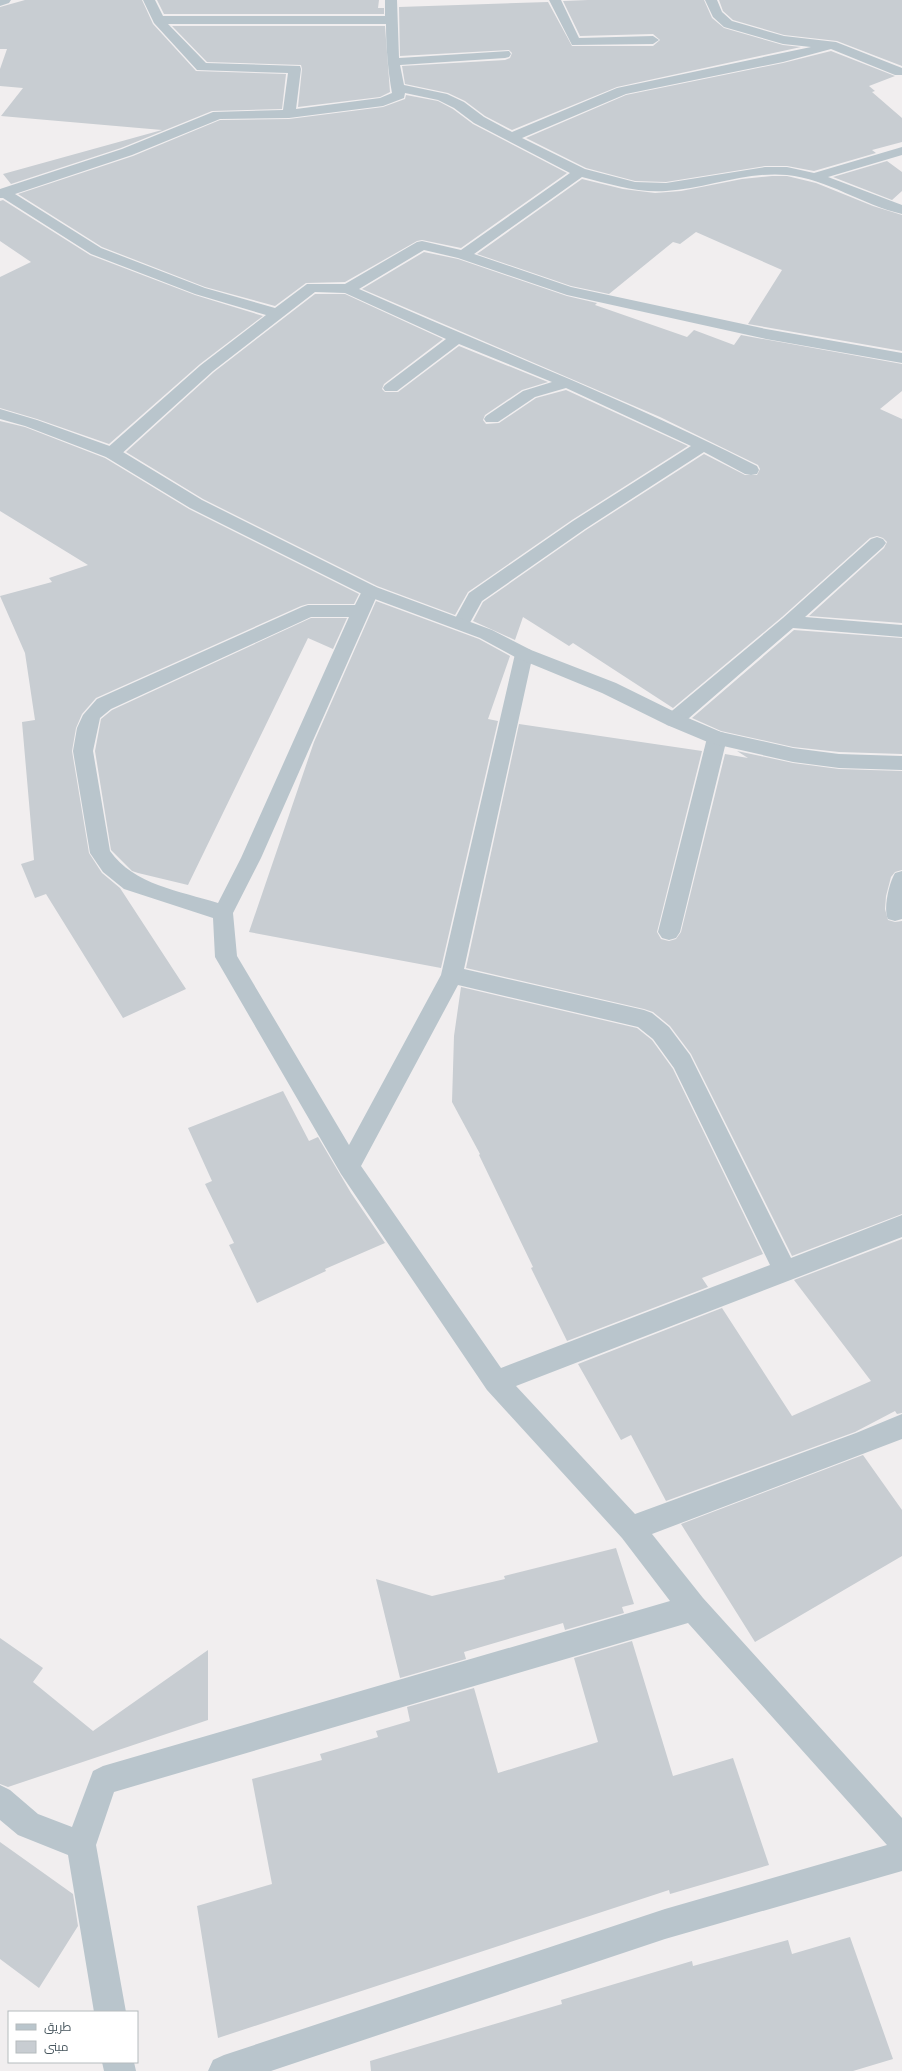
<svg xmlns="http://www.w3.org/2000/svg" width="902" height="2071" font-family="Cabin,Cairo,sans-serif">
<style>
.building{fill:#c8cdd2}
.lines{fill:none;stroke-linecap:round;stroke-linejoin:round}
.minor{fill:#b9c5cc;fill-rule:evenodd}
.tertiary{fill:#b9c5cc;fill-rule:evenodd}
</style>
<rect width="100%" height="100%" fill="#f1eeef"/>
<path class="building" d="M25,0h117l11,24 43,47 90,3 -4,35 -70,2 -91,37 -110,36 -8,-10 159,-44 -161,-14 22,-28 -23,-2v-17l7,-20h-7v-42z
M157,0h222l-1,8h6v6h-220z
M588,0h116l8,18 12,10 59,17 18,2 -184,40 -105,43 -27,-14 -20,-15 -17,-8 -43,-9 -3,-18 103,-6 5,-2 2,-5 -3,-3 -109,6 -1,-49 149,-5 24,44h81l7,-6 -7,-6 -73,2 -17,-35z
M719,0h183v66l-65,-25 -53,-6 -51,-15 -10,-9z
M172,26h213l5,66 -10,5 -82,10 4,-38 -1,-4 -94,-3z
M831,51l64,25 -26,10 6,5 -3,1 30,26v24l-30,8 4,3 -62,18 -27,-5h-22l-99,16 -31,-1 -49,-13 -60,-30 100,-43 157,-32z
M406,95l32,6 15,8 20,15 94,49 -106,75 -39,-8 -5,1 -72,41 -39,1 -31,23 -70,-19 -103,-40 -84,-53 115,-38 87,-36 69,-1 94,-12 22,-8z
M887,161l15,11v19l-10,9 -59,-23z
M772,176h15l29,7 57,23 29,9v136l-154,-27 34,-54 -86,-38 -16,12 -7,-2 -64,52 -38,-8 -94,-32 105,-75 41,10 32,4 26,-2 61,-12z
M3,200l87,55 105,40 68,21 -63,48 -91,80 -72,-25 -37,-11v-131l31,-15 -31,-21v-40z
M424,252l34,7 109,37 30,7 -2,2 92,32 7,-7 40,15 7,-10 161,29v27l-22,18 22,10v204l-93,-7 75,-68 3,-6 -4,-4 -6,-2 -7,2 -88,79 -109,91 -100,-65 -4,3 -46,-29 -8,23 -42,-19 10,-19 103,-72 118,-76 41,21h12l3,-6 -2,-4 -98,-48 -298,-128z
M315,294h30l98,45 -59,45 -2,5 3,3h13l61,-46 89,36 -26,8 -37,25 -2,5 3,4 13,-1 37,-25 30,-8 122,56 -116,74 -104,72 -13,23 -78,-29 -174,-87 -77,-47 88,-80z
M0,421l25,6 80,31 84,51 170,85 -5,10h-46l-7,2 -205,92 -14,16 -6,14 -4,23 17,102 13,20 18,15 66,101 -63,29 -77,-124 -11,4 -14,-34 13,-4 -12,-138 13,-2 -10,-67 -25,-57 52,-14 -3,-4 39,-13 -88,-54z
M376,601l103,38 31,17 -22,63 10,2 -57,247 -192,-36 65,-190z
M311,618h36l-14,31 -25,-11 -120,247 -50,-12 -6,-2 -21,-21 -16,-99 6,-32 11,-9z
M794,630l108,8v116l-63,-2 -46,-5 -72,-16 -29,-13z
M519,724l183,27 -45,181 4,7 8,2 7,-2 5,-7 44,-178 23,4 -11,-7 56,12 46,6 63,2v99l-7,2 -4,5 -5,19 -1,13 3,11 7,2 7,-1v293l-110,42 -101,-202 -21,-28 -17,-14 -9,-3 -178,-41z
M461,987l176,41 15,12 21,29 90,185 -61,24 6,9 -141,54 -36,-73 2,-1 -54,-112 1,-1 -28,-52 2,-66z
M283,1091l26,50 9,-4 33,56 34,50 -60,26 1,2 -69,32 -28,-58 5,-2 -29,-59 7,-3 -24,-53z
M902,1239v174l-5,1 -2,-3 -40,21 -189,69 -35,-66 -10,5 -43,-76 144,-56 70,108 79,-35 -77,-101z
M863,1455l39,55v46l-147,86 -74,-118z
M616,1548l18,56 -12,3 2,6 -59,17 -2,-7 -99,29 2,7 -66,19 -24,-99 56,17 73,-17 -1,-3z
M0,1638l43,30 -10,14 60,49 115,-81v70l-200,67 -8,-3z
M632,1641l41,135 60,-18 36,107 -99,29 -1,-4 -451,148 -21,-132 75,-22 -20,-105 70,-19 -2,-6 58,-17 -2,-6 34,-10 -3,-14 67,-19 24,85 100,-31 -24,-84z
M0,1842l73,52 5,32 -39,62 -39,-29z
M850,1937l43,122 -40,12h-482l-1,-10 192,-57 -1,-4 131,-39 1,5 95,-26 4,14z"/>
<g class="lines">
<path class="minor" d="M0,0h11l-2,3 -9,3z
M143,0h12l8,16h222v-16h12l2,58 110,-7 2,3 -2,3 -4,1 -105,7 4,20 43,9 17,8 20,15 28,15 105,-44 194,-41 -28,-3 -59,-17 -11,-10 -8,-17h12l5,12 10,9 52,15 52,6 66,26v7h-7l-64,-26 -48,13 -157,32 -104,44 63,31 50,13 31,1 99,-16h22l27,6 88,-26v8l-74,22 74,28v9c-39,-9 -75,-35 -115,-39 -41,-4 -81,14 -121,16 -29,2 -56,-7 -84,-14l-108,77 97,33 195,42 136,24v10l-136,-24 -199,-44 -109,-37 -34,-8 -65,39c133,59 269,111 398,177l2,4 -2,4 -6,1 -6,-1 -41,-22 -119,77 -103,72 -15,27 -6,2 -6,-2 -3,-4 17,-31 104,-72 118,-75 -125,-58 -31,9 -37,25h-12l-2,-3 2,-3 37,-25 29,-9 -93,-38 -62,47h-12l-2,-3 2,-3 61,-46 -101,-46 -30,-1 -102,79 -95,86 -6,1 -6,-1 -2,-4 2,-4 95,-84 65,-50 -71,-21 -104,-40 -88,-56h-3v-9l122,-40 91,-37 70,-2 5,-37 -91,-3 -43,-47zM168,24h218c0,23 2,47 6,69l-12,5 -84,11 5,-40 -1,-3 -94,-3zM405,93l33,7 16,8 20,15 96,50 -109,77 -39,-9 -5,1 -72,42h-38l-32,24 -70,-20 -104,-40 -86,-54 117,-39 88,-36 69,-1 94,-12 21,-8z
M549,0h12l18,38 74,-2 6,4 -6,4 -81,1z
M877,537l6,2 3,4 -3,4 -78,70 97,8v12l-109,-9 -112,97 -7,2 -7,-2 -3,-5 3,-5 116,-97 88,-79z
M370,585l6,2 3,4 -118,267 -28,55 4,43 112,189 92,-170 74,-321 2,-4 7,-2 7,2 2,4 -69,315 180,41 8,3 17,14 21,28 101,203 111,-43v22l-386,149 119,128 221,-81 46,-19v25l-250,95 51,64 199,220v53l-237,68 -394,132h-63l5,-11 11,-5 441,-146 222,-64 -199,-222 -574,169 -18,53 30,167h-32l-26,-157 -50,-20 -18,-15v-35l10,5 28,24 34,13 21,-56 10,-5 567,-165 -48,-63 -135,-148 -146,-216 -126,-217 -2,-39 -89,-29 -21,-17 -13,-19 -17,-102 4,-23 6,-13 14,-16 205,-92 6,-2h47l9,-18zM311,617h38l-108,241 -23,45c-38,-12 -84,-18 -108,-52l-17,-100 7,-33 11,-9zM458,985l180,42 15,12 21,29 96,197 -269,103 -140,-202z
M717,731l7,2 3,5 -47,194 -4,6 -7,2 -7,-2 -4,-6 49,-194 3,-5z
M902,871v48l-7,2 -7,-2c-5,-10 1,-36 7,-46z
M102,2062h32l2,9h-32z"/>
<path class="tertiary" d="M0,409l37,11 81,29 84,51 174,87 116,43 39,20 85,33 65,32 40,17 72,16 46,6 63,2v14l-63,-2 -46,-6 -83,-19 -43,-18 -65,-32 -85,-35 -37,-20 -116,-43 -174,-87 -84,-51 -81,-31 -25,-7z"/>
</g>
<rect x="8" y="2011" width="130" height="52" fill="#ffffff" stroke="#b5bbbe"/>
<rect x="16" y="2024" width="20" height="6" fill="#b9c5cc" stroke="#b5bbbe"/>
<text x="44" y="2031" font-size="12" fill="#46555d">طريق</text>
<rect x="16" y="2041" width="20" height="12" fill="#c8cdd2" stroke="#b5bbbe"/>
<text x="44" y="2051" font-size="12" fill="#46555d">مبنى</text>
</svg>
